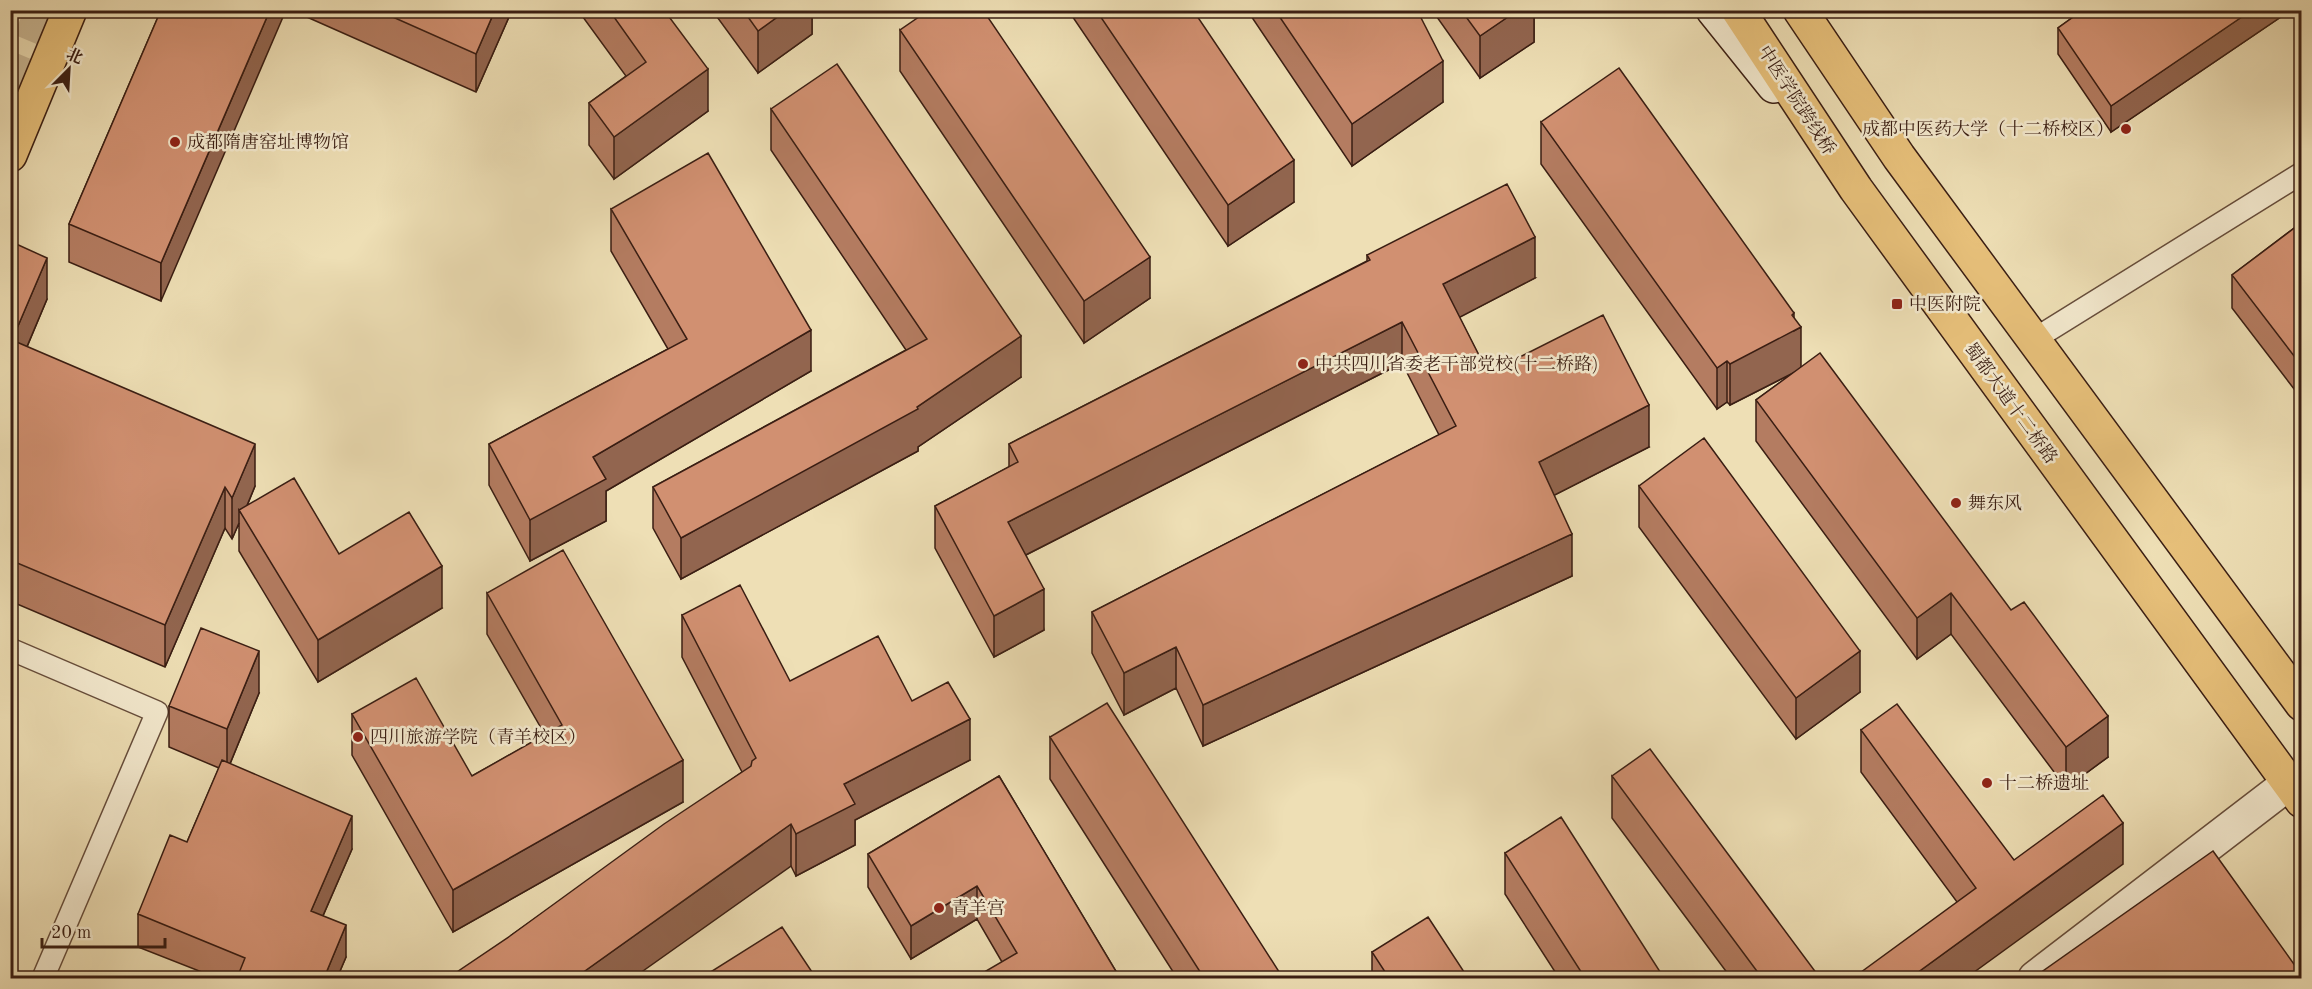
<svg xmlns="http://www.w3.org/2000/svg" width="2312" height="989" font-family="'Old Standard TT','Noto Serif SC',serif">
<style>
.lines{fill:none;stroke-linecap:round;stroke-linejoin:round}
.primary-tunnel{stroke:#cab895;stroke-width:33;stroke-dasharray:33 16;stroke-linecap:butt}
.service-casing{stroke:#674e3c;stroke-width:24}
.minor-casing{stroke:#674e3c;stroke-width:36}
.secondary-casing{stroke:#3a1e13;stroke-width:36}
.primary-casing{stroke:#3a1e13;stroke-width:36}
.service{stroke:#f4eacf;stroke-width:21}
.minor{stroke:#f4eacf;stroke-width:33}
.secondary{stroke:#f4eacf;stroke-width:33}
.primary{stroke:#e7c07a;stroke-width:33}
.wall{fill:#b47c61;stroke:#3a1e13;stroke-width:1.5}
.shaded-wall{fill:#92654f;stroke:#3a1e13;stroke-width:1.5}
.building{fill:#d19071;stroke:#3a1e13;stroke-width:1.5}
.poi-dot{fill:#8f2418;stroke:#f4eacf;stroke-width:2}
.labels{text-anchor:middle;stroke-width:5;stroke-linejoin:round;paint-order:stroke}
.street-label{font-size:18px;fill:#3a1e13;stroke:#f4eacf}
.poi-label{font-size:18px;fill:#3a1e13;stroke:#f4eacf;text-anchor:start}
</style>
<rect width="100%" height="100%" fill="#eedfb5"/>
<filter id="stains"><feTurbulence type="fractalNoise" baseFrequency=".00333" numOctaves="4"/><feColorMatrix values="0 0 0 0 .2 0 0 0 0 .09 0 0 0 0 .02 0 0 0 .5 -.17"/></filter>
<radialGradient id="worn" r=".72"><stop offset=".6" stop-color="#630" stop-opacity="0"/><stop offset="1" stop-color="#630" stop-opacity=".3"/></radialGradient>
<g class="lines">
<path class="primary-tunnel" d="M10,86l32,-76"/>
<defs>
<path id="service" d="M2033,340l269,-167
M10,649l147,63 -114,266"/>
<path id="minor" d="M2035,978l254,-195"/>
<path id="secondary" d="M1713,10l61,76"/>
<path id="primary" d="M1738,10l118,179 446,612
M1800,10l99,147 403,547
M10,155l60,-145"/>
</defs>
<use href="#service" class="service-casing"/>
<use href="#minor" class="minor-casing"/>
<use href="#secondary" class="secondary-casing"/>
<use href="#primary" class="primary-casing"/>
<use href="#service" class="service"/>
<use href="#minor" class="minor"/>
<use href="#secondary" class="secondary"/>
<use href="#primary" class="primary"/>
</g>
<path class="wall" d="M161,10v291l-92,-39v-38z
M291,10h221l-36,82z
M580,10h84l44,101 -94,68 -25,-34v-42l37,-27 -46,-63z
M712,10h100v24l-54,39z
M1068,10h125l101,192 -66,44z
M1247,10h170l26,92 -91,64z
M1432,10h102v32l-54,36z
M2083,10h208l-180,122 -53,-78v-26z
M900,30l250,268 -66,45 -184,-272z
M771,109l250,268 -103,70v4l-237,128 -28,-51v-41l253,-137 -135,-200z
M1541,122l260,245 307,390 -42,31 -115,-154 -34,25 -161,-218v-41l37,-27 -63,32 -3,-3 -10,7 -176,-245z
M611,209l200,162 -205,120v30l-76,40 -41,-76v-41l179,-95 -57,-98z
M2301,223v175l-69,-90v-33z
M10,252l37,47 -20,48 228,139 -8,20 195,102 -124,74 -79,-131v-28l-7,16 -7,-11 -60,139 -155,-66z
M1367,255l168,23 -76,39 29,56 161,74 -95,48 18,81 -369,170 -27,-58 -52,27 -32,-62v-41l347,-177 -37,-72 -376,192 18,75 -50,27 -59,-109v-42l74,-39v-23l358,-183z
M1639,486l221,206 -64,47 -157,-212z
M487,593l196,209 -230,130 -101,-177v-41l120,62 73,-41 -58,-101z
M682,615l108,66 122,20 58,59 -115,60v25l-59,31 -5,-10 -281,70 232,-164 -60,-115z
M259,693l-29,71 122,85 -29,67 23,41 -9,21h-120l-79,-31v-33l49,-72 32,-74 -50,-21v-41z
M1861,730l153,130 109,4 -166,38 -96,-130z
M1050,737l233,241h-106l-127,-199z
M999,776l121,202 -118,-16 -25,-43 -66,40 -43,-72v-33z
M1612,776l208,202h-89l-119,-160z
M1505,853l159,125h-105l-54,-84z
M1372,952l96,26h-96z"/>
<path class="shaded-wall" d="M270,10h16l-125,291v-38z
M495,10h17l-36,82v-38z
M787,10h25v24l-54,39v-42z
M1518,10h16v32l-54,36v-42z
M2252,10h39l-180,122v-26z
M1443,61v41l-91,64v-42z
M708,69v42l-94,68v-42z
M1294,160v42l-66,44v-41z
M1535,237v41l-92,48v-42z
M1150,257v41l-66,45v-42z
M47,258v41l-35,83v-42z
M1794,313v18l7,-4v42l-71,36v-41z
M1402,322v41l-394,201v-42z
M811,330v41l-205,120v30l-76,40v-41l63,-63z
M1021,336v41l-103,70v4l-237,128v-41l236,-131z
M1727,361v41l-10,7v-41z
M1649,405v42l-110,56v-41z
M255,444v42l-12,29 -4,-5v13l-7,16v-41z
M225,487v41l-60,139v-42z
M1572,534v42l-369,170v-41z
M442,566v42l-124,74v-42z
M1044,589v41l-50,27v-41z
M1951,593v41l-34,25v-41z
M1176,647v41l-52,27v-42z
M259,651v42l-32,78v-42z
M1860,651v41l-64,47v-41z
M2108,716v41l-42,31v-41z
M970,719v41l-115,60v25l-59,31v-42l48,-50z
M683,760v42l-230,130v-42z
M352,816v33l-41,94v-32z
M2123,823v41l-157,114h-56z
M791,824v42l-158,112h-58z
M977,886v33l-66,40v-33z
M346,925v32l-9,21h-13z"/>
<path class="building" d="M161,10h109l-109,253 -92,-39z
M377,10h118l-19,44z
M609,10h55l44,59 -94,68 -25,-34 57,-41z
M743,10h44l-29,21z
M929,10h54l167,247 -66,44 -184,-271z
M1096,10h97l101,150 -66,45z
M1275,10h142l26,51 -91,63z
M1461,10h57l-38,26z
M2083,10h169l-141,96 -53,-78z
M837,64l184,272 -104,71 1,2 -237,129 -28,-51 274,-148 -156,-230z
M1619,68l175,245 -2,2 9,12 -71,37 -3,-3 -10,7 -176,-246z
M708,153l103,177 -218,127 13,22 -76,41 -41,-76 198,-105 -76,-130z
M1507,184l28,53 -92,47 45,89 115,-58 46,90 -110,57 33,72 -369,171 -27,-58 -52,26 -32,-61 364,-186 -54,-104 -394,200 36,67 -50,27 -59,-110 83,-44 -9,-18 361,-184 -3,-5z
M2301,223v142l-69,-90z
M14,243l33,15 -35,82 243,104 -23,54 -7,-11 -60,138 -155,-65v-308z
M1820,353l191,257 13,-8 84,114 -42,31 -115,-154 -34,25 -161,-218z
M1704,438l156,213 -64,47 -157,-212z
M294,478l45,76 70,-42 33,54 -124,74 -79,-130z
M563,550l120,210 -230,130 -101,-176 64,-36 56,98 90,-51 -75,-132z
M740,585l50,96 88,-45 34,65 36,-19 22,37 -126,65 11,20 -59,30 -5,-10 -216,154h-127l62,-42 154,-112 87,-58 1,-5 4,-3 -74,-143z
M201,628l58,23 -32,78 -58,-23z
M1107,703l176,275h-79l-154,-241z
M1897,704l117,156 89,-65 20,28 -213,155h-57l123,-90 -115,-158z
M1650,749l170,229h-58l-150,-202z
M222,760l130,56 -41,95 35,14 -22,53h-87l8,-20 -107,-44 32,-79 17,7z
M999,776l121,202h-146l43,-25 -40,-67 -66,40 -43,-72z
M1561,817l103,161h-79l-80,-125z
M2213,851l88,123v4h-268z
M1428,917l40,61h-79l-17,-26z
M782,927l34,51h-115z"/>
<g class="poi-dot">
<circle cx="2126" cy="129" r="6"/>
<circle cx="175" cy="142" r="6"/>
<rect x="1891" y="298" width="12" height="12" rx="3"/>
<circle cx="1303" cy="364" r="6"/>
<circle cx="1956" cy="503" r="6"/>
<circle cx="358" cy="737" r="6"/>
<circle cx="1987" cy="783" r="6"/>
<circle cx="939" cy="908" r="6"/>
</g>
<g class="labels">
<g class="street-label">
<text transform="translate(1797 100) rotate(57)" y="6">中医学院跨线桥</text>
<text transform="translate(2011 403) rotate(54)" y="6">蜀都大道十二桥路</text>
</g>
<g class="poi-label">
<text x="2114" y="135" text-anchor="end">成都中医药大学（十二桥校区）</text>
<text x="187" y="148">成都隋唐窑址博物馆</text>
<text x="1909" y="310">中医附院</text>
<text x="1315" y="370">中共四川省委老干部党校(十二桥路)</text>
<text x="1968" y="509">舞东风</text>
<text x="370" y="743">四川旅游学院（青羊校区）</text>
<text x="1999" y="789">十二桥遗址</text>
<text x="951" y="914">青羊宫</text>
</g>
</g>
<rect width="2312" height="989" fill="none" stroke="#eedfb5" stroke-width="36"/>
<rect x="12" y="12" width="2288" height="965" fill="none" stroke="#3a1e13" stroke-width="3"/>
<rect x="18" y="18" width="2276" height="953" fill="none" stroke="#3a1e13" stroke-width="1.5"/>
<g transform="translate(69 69) rotate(24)" stroke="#f4eacf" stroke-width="4.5" paint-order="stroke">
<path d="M0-4.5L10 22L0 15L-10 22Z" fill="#3a1e13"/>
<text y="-9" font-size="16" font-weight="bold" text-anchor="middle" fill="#3a1e13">北</text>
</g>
<path d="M42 938v9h123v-9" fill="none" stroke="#3a1e13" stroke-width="3"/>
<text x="51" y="938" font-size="18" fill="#3a1e13" stroke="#f4eacf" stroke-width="4.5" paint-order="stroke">20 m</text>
<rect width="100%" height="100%" filter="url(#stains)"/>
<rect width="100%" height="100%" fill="url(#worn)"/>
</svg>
